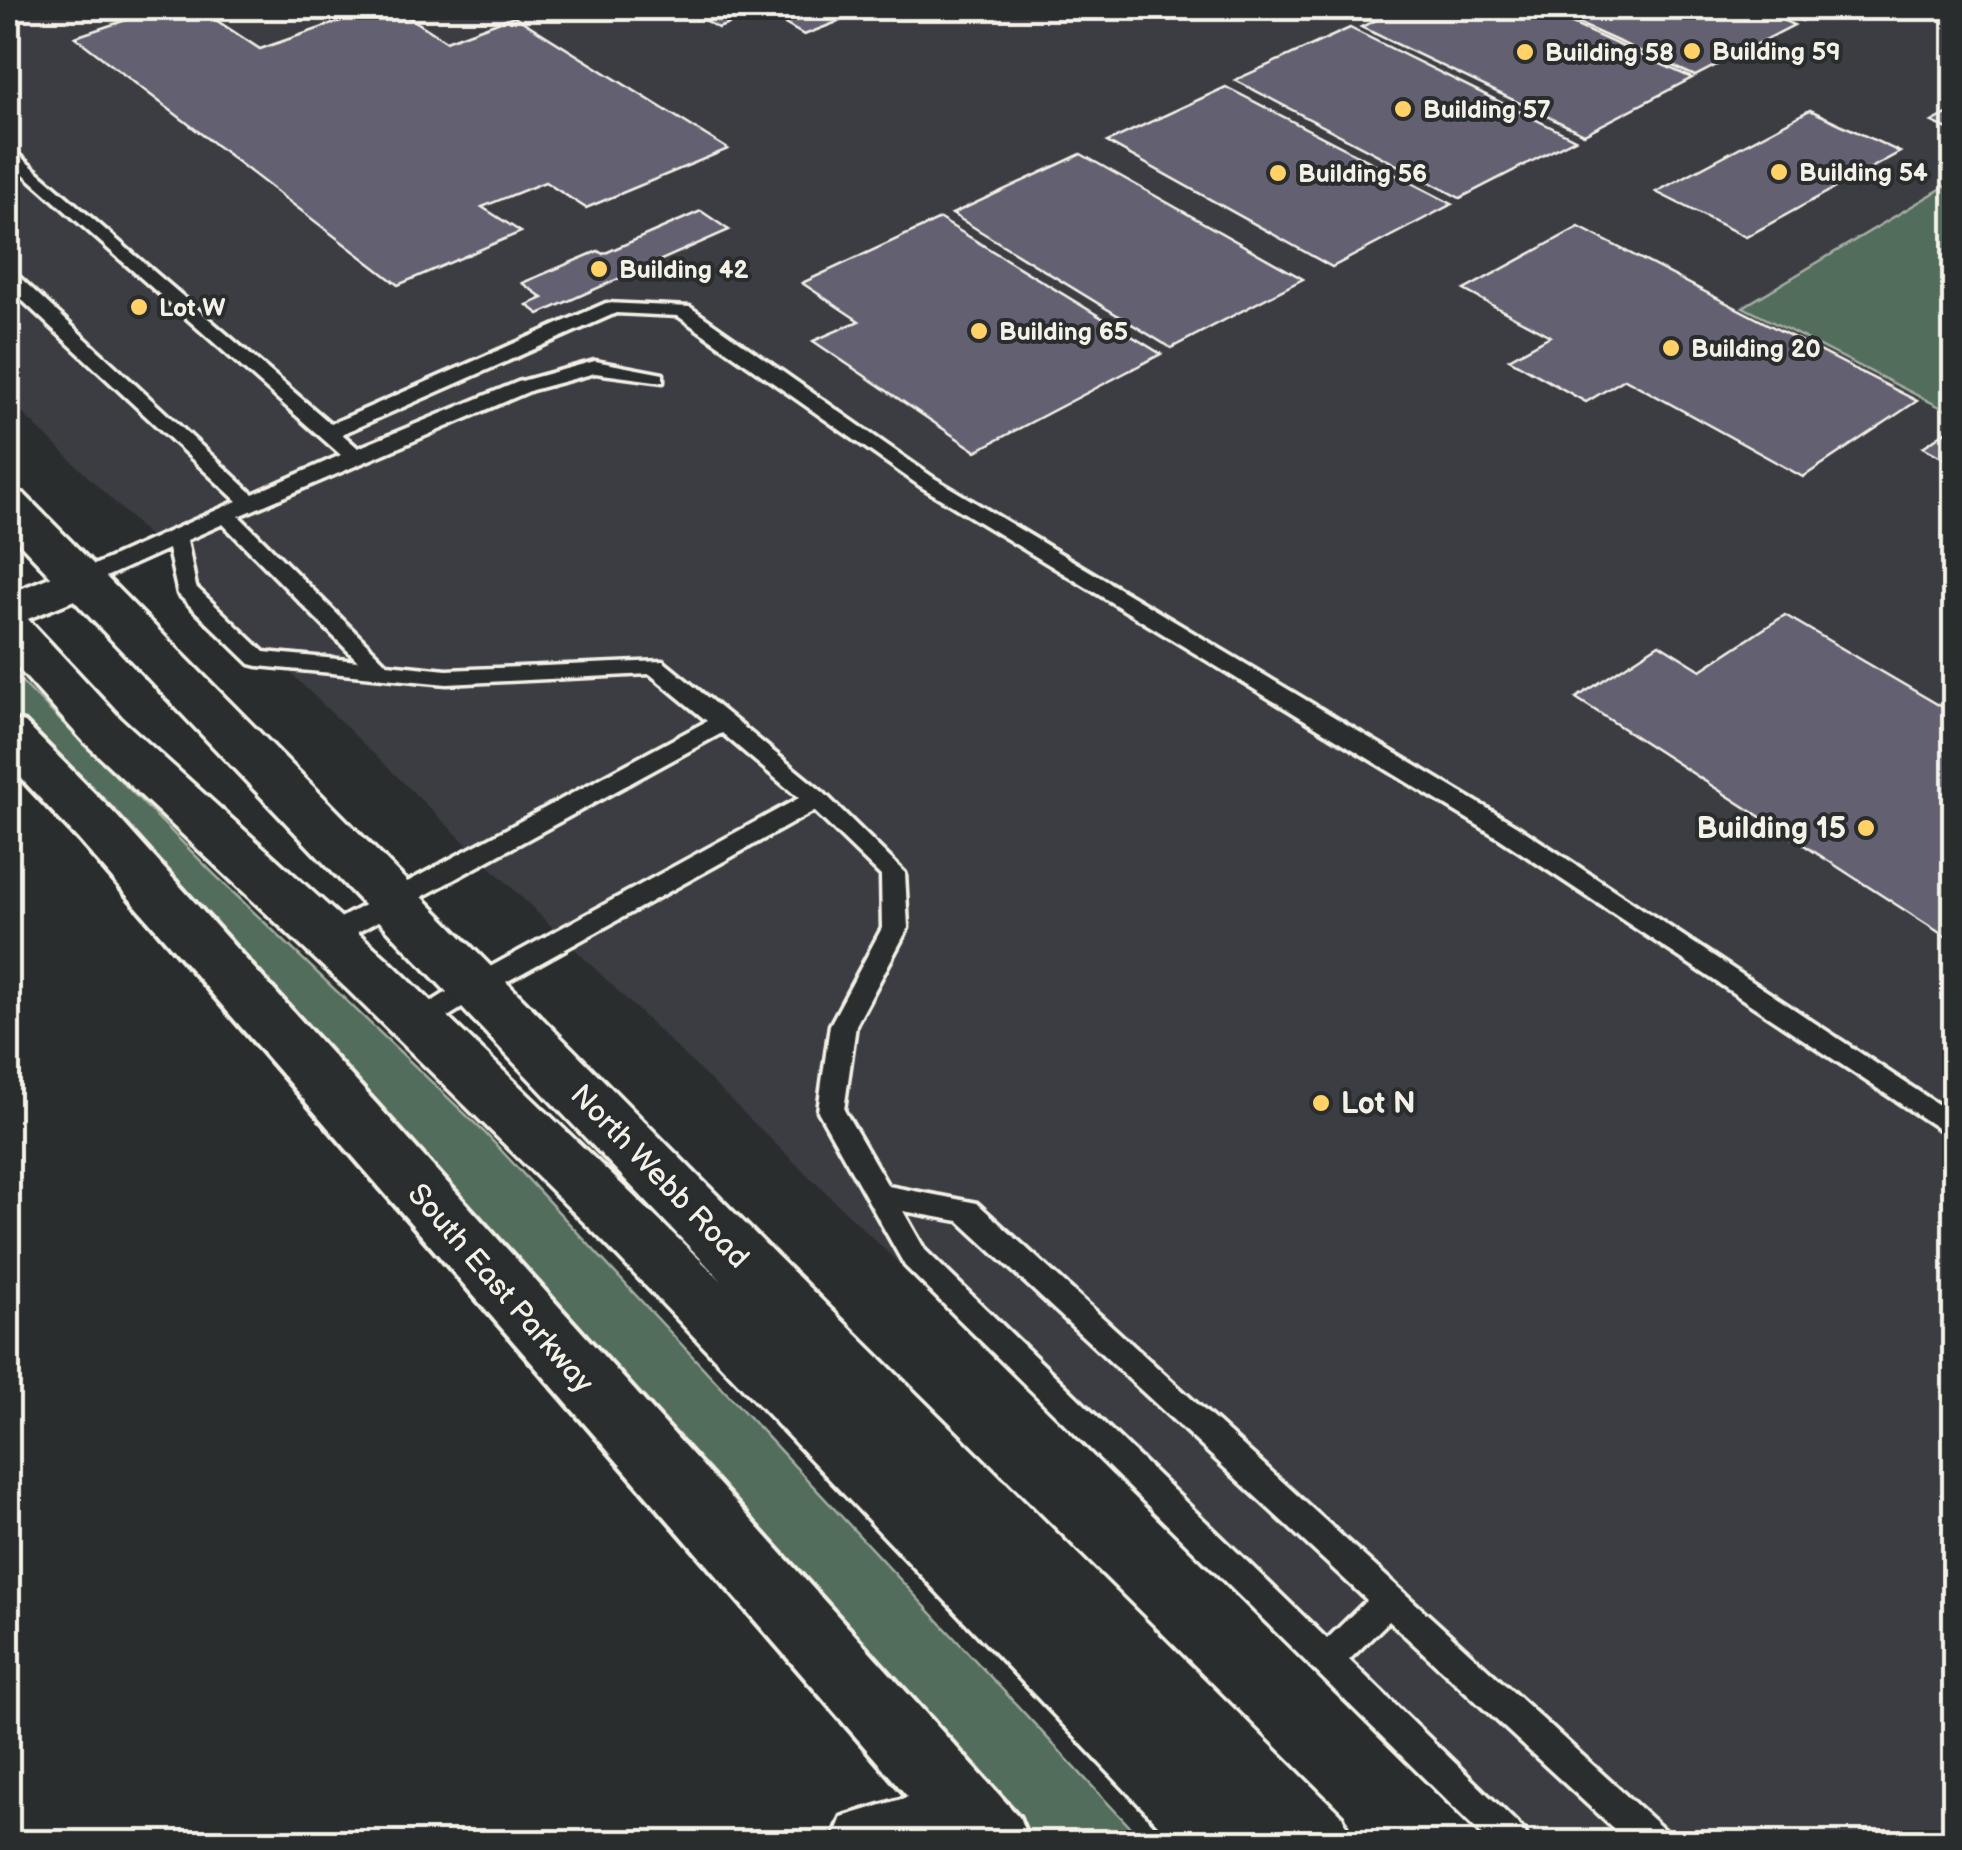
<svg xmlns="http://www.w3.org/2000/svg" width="1962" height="1850" font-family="'Balsamiq Sans',sans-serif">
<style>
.built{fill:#3b3c42}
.green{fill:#526d5c;stroke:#a3afa2;stroke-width:2.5}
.building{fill:#636072;stroke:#f4f1e8;stroke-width:2.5}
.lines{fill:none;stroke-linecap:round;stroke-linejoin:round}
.service-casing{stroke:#f4f1e8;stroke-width:7}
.minor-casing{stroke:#f4f1e8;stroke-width:8}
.tertiary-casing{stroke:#f4f1e8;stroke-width:7}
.secondary-casing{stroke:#f4f1e8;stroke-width:7}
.service{fill:#2a2d2e;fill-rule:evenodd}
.minor{fill:#2a2d2e;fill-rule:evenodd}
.tertiary{fill:#2a2d2e;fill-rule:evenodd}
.secondary{fill:#2a2d2e;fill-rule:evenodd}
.poi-dot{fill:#ffd166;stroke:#2a2d2e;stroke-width:4}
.labels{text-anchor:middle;stroke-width:8;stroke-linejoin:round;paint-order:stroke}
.far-poi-label{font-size:25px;font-weight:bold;fill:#f4f1e8;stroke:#2a2d2e;text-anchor:start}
.poi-label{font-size:30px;font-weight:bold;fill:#f4f1e8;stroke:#2a2d2e;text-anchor:end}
.street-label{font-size:30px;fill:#f4f1e8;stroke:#2a2d2e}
</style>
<rect width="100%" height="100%" fill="#2a2d2e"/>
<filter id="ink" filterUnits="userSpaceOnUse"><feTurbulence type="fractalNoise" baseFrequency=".01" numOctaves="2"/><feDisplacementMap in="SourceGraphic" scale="20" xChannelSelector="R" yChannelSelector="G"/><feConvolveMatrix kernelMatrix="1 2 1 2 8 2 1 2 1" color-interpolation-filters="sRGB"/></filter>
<g filter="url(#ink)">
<path class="built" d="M8,8h1946v1834h-459l-1487,-1443z"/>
<path class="green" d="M1954,181v233l-211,-107z
M8,668l206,206 271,259 659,709h-121l-1015,-1121z"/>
<path class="building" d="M162,8h90l-36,12 44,29 118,-41h17l51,33 68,-25 214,133 -142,59 -41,-26 -63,25 39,25 -123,53 -323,-248z
M684,8h87l-53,20z
M809,8h64l-69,27 -26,-15z
M1402,8h135l155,70 -108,56 -223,-107z
M1544,8h210l40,17 -99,51z
M1770,8h58l-26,13z
M1350,28l225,111 -115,59 -225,-118z
M1226,87l226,117 -120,63 -225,-125z
M1810,110l90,42 -154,85 -90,-45z
M1954,110v22l-22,-10z
M1081,154l222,125 -132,69 -219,-134z
M701,211l28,19 -190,84 -12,-9 16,-7 -21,-15 76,-32 5,3z
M940,219l221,135 -185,97 -163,-110 46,-20 -57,-38z
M1579,227l338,174 -114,76 -178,-98 -39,23 -77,-43 41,-23 -86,-46z
M1954,426v38l-31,-17z
M1785,615l169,99v228l-378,-244 83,-54 42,26z"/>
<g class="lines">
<defs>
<path id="service" d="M8,8h10l-10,5z
M8,146l323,278 275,-121 84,4 244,171 583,348 437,289v24l-455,-301 -579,-352 -242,-170 -62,-3 -274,121 16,14 160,-66 77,-21 68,13v8l-68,-9 -63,17 -293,126 148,148 60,6 216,-9 161,132 81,80 3,55 -52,97 -12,85 44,76 89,17 687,627 5,12h-41l-239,-221 -40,39 175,170 5,12h-40l-584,-576 -87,-155 12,-86 52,-97 -1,-52 -67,-65 -328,182 -59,37h-18l-4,-7 4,-7 59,-37 331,-181 -77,-65 -386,211h-18l-4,-7 4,-7 389,-209 -57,-47 -203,10 -189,-18 -8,-2 -72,-70 -10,-45 -78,35h-16l-3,-5 3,-5 163,-73 -229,-214v-15l7,1 238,221 88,-39 -333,-295zM223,524l135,137 -94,-9 -68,-65 -9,-47zM903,1211l56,10 408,379 -40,39 -402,-389z"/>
<path id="minor" d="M8,719l17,4 90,91 904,1003 10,25h-197l10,-25 66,-20 -829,-957 -71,-76z"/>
<path id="tertiary" d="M82,564l17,4 7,11 -7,11 -91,37v-33z"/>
<path id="secondary" d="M8,490l16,4 752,761 566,561 11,26h-88l-6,-6 2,6h-86l-571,-600 -257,-253 -263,-247 -76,-85v-46l17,5 95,102 267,241 335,322 -714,-750z"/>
</defs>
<use href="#service" class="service-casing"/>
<use href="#minor" class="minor-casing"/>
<use href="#tertiary" class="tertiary-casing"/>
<use href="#secondary" class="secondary-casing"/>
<use href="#service" class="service"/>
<use href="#minor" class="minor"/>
<use href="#tertiary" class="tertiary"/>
<use href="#secondary" class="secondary"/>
</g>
</g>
<g class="poi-dot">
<circle cx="1692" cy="51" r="10"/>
<circle cx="1525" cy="52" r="10"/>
<circle cx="1403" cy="109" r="10"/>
<circle cx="1779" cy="172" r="10"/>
<circle cx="1278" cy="173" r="10"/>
<circle cx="599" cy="269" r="10"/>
<circle cx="139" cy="307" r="10"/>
<circle cx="979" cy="331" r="10"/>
<circle cx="1671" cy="348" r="10"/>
<circle cx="1866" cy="828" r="10"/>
<circle cx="1321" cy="1103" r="10"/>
</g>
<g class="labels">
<g class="far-poi-label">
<text x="1712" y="60">Building 59</text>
<text x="1545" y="61">Building 58</text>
<text x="1423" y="118">Building 57</text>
<text x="1799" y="181">Building 54</text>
<text x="1298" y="182">Building 56</text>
<text x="619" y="278">Building 42</text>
<text x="159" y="316">Lot W</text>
<text x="999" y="340">Building 65</text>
<text x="1691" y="357">Building 20</text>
</g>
<g class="poi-label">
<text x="1846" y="838">Building 15</text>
<text x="1341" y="1113" text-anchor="start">Lot N</text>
</g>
<g class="street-label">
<text transform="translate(660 1176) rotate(46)" y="10">North Webb Road</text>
<text transform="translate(501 1288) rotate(49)" y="10">South East Parkway</text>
</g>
</g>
<rect width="1962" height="1850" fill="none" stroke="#2a2d2e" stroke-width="40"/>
<rect x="20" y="20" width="1922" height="1810" fill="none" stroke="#f4f1e8" stroke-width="4" filter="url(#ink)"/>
</svg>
